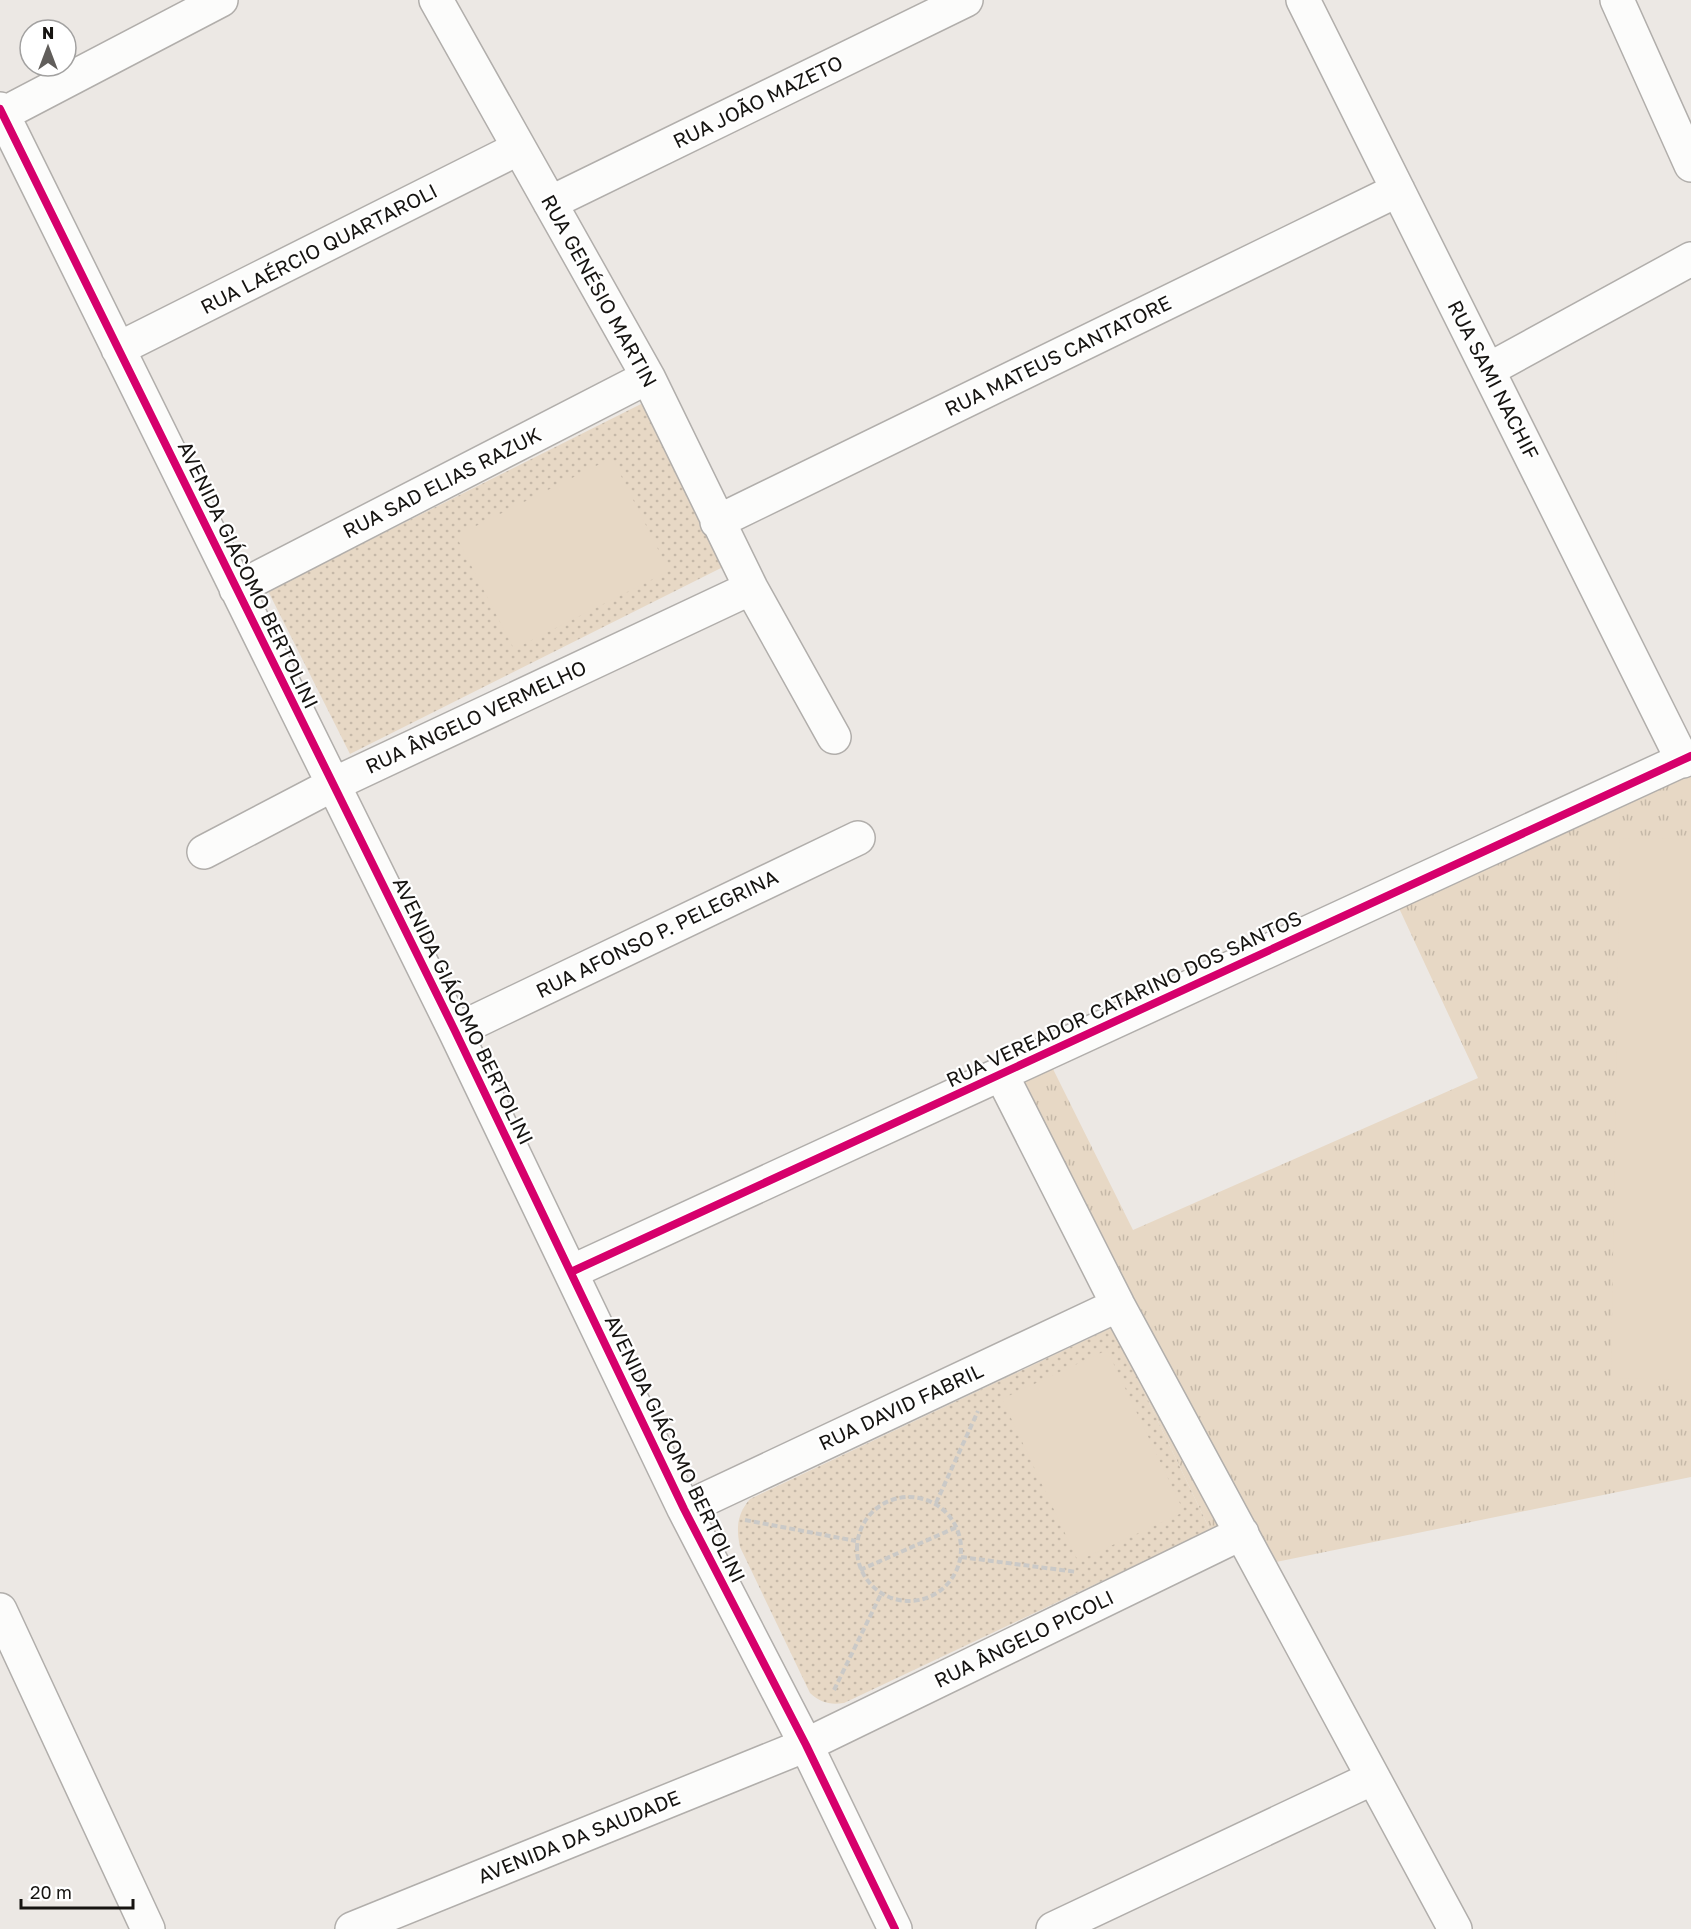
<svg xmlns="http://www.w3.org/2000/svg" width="1691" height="1929" font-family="'Golos Text',sans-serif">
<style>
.grass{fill:url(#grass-tufts)}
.park{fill:url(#park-dots)}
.garden{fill:#e7d8c5}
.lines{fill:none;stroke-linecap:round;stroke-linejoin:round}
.street-casing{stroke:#b1aeab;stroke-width:36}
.path{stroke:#cac9c7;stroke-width:4;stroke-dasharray:6 3;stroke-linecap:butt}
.street{stroke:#fcfcfb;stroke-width:33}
.cycleway-casing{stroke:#fff;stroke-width:11}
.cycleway{stroke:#d6006c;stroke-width:8}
.labels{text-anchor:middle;stroke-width:4.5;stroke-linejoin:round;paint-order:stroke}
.street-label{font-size:20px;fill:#161411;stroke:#fff}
</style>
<defs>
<pattern id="grass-tufts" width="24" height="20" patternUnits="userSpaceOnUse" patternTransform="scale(1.5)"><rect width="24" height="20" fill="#e7d8c5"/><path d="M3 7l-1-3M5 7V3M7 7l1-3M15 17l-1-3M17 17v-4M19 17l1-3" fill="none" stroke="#c5b8a8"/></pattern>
<pattern id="park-dots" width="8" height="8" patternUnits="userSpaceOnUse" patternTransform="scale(1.5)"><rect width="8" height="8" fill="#e7d8c5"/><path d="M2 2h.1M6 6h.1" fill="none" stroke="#c5b8a8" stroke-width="1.8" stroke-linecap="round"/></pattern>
</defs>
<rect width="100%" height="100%" fill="#ece8e4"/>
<path class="grass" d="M1691,770v707l-430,88 -51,-35 -97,-203 -117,-235 57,-23 80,161 345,-152 -80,-172z"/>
<path class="park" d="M645,402l82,163 -377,189 -82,-163z
M1113,1327l97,203 -366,173c-14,2 -23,0 -34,-10l-70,-146c-4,-19 -3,-33 10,-48z"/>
<path class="garden" d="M612,458l57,113 -155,78 -58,-113z
M1620,838l71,1v541l-80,-2z
M1107,1350l77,162 -106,49 -76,-162z"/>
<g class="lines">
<defs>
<path id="street" d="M436,0l212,377 103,211 83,149
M1303,0l380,761
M1617,0l74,165
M0,109l455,922 229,478 122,236 89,184
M3,114l218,-114
M550,203l416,-203
M118,349l401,-201
M1488,370l203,-111
M717,522l681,-332
M236,589l412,-212
M204,852l130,-68 417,-196
M455,1031l403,-193
M1001,1074l117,231 337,624
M571,1272l1120,-516
M684,1509l434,-204
M0,1610l148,319
M352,1929l454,-184 436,-212
M1053,1929l320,-151"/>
</defs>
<use href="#street" class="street-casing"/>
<path class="path" d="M857 1549a52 52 0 1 1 104 0a52 52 0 1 1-104 0Z
M936,1503l42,-92
M745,1520l111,21
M961,1557l116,15
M860,1570l97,-43
M834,1690l47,-96"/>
<use href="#street" class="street"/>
<defs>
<path id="cycleway" d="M0,109l455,922 229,478 122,236 89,184
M571,1272l1120,-516"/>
</defs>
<use href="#cycleway" class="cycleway-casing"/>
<use href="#cycleway" class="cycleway"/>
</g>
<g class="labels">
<g class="street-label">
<text transform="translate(758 102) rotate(-26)" y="7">RUA JOÃO MAZETO</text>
<text transform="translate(319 249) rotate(-27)" y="7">RUA LAÉRCIO QUARTAROLI</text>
<text transform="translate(599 291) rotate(61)" y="7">RUA GENÉSIO MARTIN</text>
<text transform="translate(1058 356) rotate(-26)" y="7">RUA MATEUS CANTATORE</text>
<text transform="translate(1493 380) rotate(63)" y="7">RUA SAMI NACHIF</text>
<text transform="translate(442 483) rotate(-27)" y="7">RUA SAD ELIAS RAZUK</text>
<text transform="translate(248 575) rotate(64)" y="7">AVENIDA GIÁCOMO BERTOLINI</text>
<text transform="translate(476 717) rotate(-25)" y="7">RUA ÂNGELO VERMELHO</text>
<text transform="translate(657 934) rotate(-26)" y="7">RUA AFONSO P. PELEGRINA</text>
<text transform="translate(1124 999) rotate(-25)" y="7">RUA VEREADOR CATARINO DOS SANTOS</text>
<text transform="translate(463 1011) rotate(64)" y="7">AVENIDA GIÁCOMO BERTOLINI</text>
<text transform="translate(901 1407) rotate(-25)" y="7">RUA DAVID FABRIL</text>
<text transform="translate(675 1449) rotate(64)" y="7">AVENIDA GIÁCOMO BERTOLINI</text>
<text transform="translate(1024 1639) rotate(-26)" y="7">RUA ÂNGELO PICOLI</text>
<text transform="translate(579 1837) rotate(-22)" y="7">AVENIDA DA SAUDADE</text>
</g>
</g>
<g transform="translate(48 48)"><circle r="28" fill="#ffffff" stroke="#a2a1a0" stroke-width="1.5"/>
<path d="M0-4.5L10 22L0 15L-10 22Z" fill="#615e5b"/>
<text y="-9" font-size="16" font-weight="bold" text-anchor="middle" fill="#161411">N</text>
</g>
<path d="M21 1899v9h112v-9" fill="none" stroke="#161411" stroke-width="3"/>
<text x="30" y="1899" font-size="18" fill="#161411" stroke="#ffffff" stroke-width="4.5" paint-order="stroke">20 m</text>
</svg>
